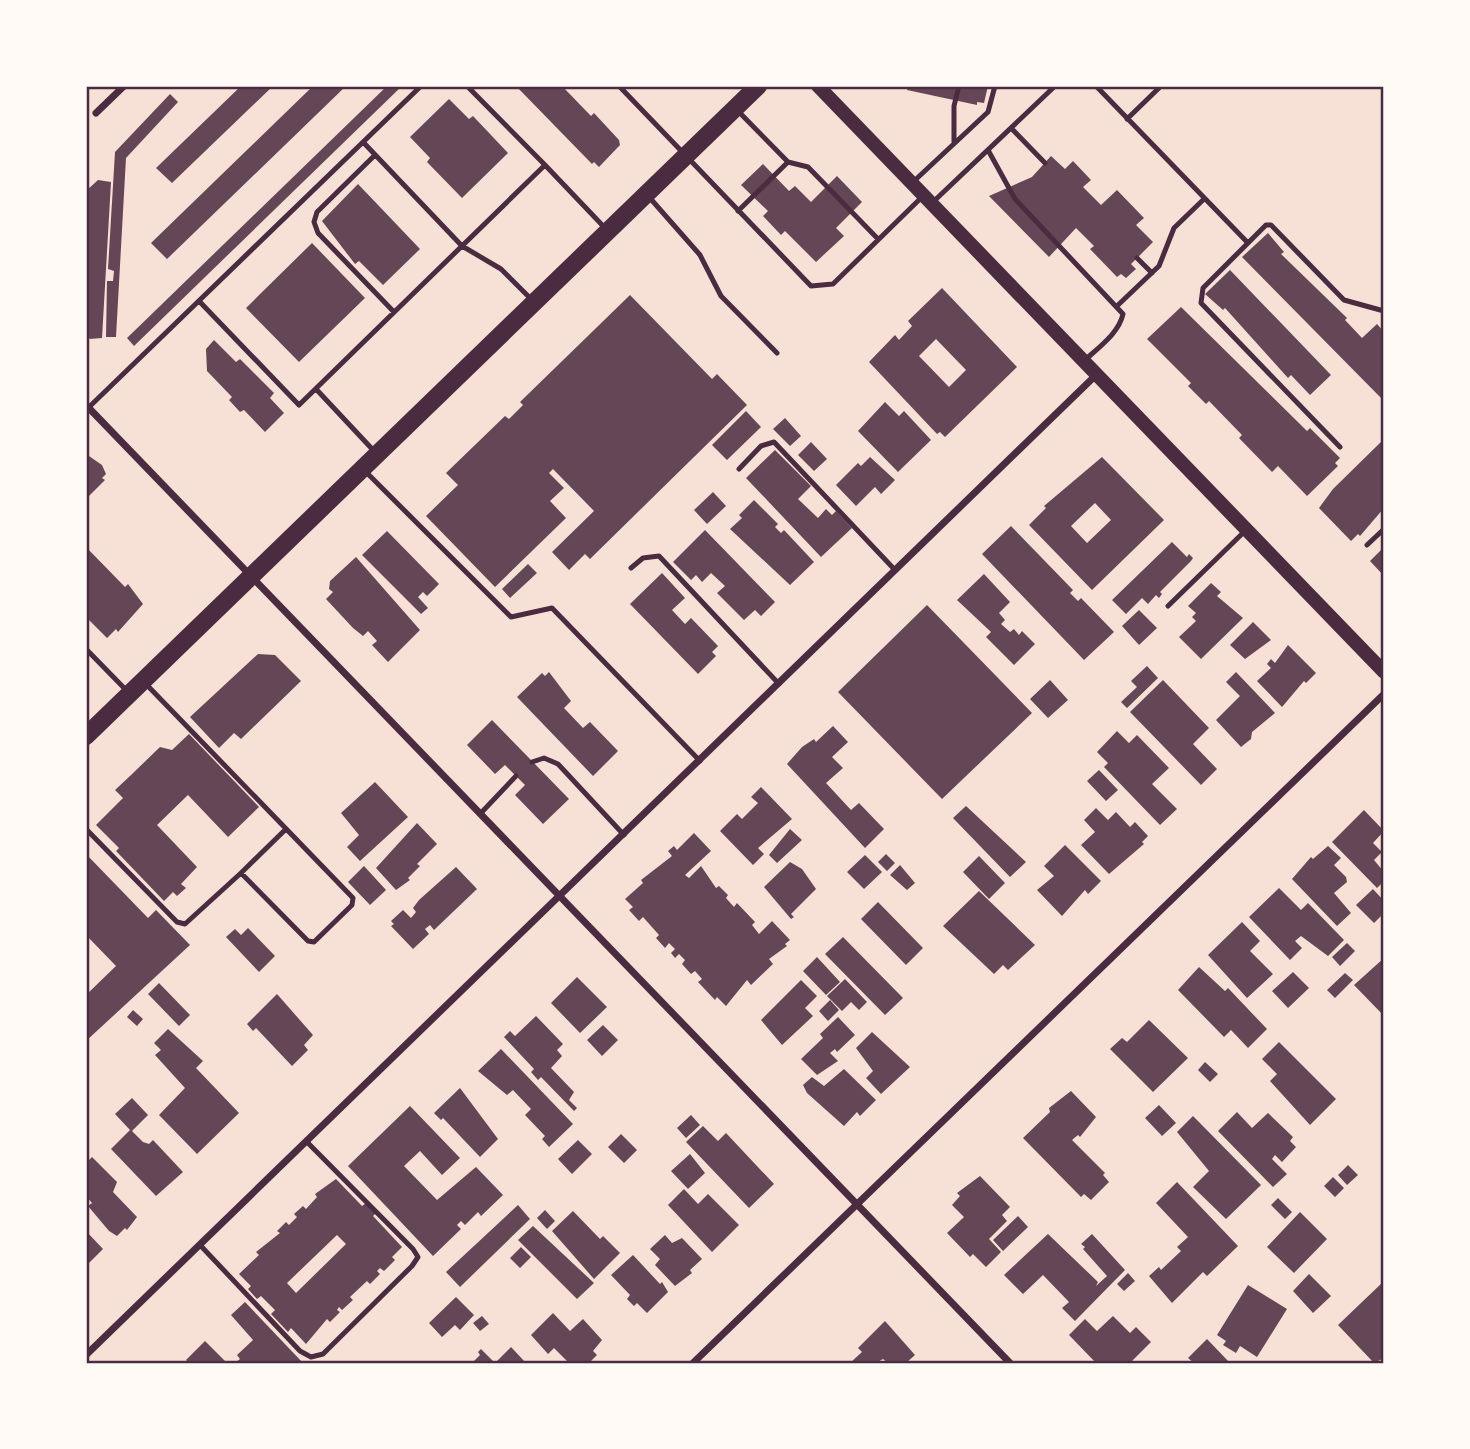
<svg xmlns="http://www.w3.org/2000/svg" width="1470" height="1449" font-family="Figtree,sans-serif">
<style>
.building{fill:#644757;fill-rule:evenodd}
.lines{fill:none;stroke-linecap:round;stroke-linejoin:round}
.service{stroke:#4a2c40;stroke-width:5}
.minor{stroke:#4a2c40;stroke-width:7}
.secondary{stroke:#4a2c40;stroke-width:14}
.primary{stroke:#4a2c40;stroke-width:18}
.neatline{fill:none;stroke:#4a2c40;stroke-width:2.5}
</style>
<rect width="100%" height="100%" fill="#f7e1d7"/>
<path class="building" d="M241,86h32l-101,97 -16,-15z
M313,86h33l-179,173 -16,-16z
M387,86h15l-268,260 -7,-8z
M516,86h46l29,30 3,-3 25,27 1,5 -21,22 -5,-5 -2,2z
M908,86h80l-4,17 -7,-1v3l-70,-15z
M170,94l8,8 -52,56 -10,179h-10l1,-56h6l1,-10 -6,-2 7,-117z
M449,99l20,20 4,-3 35,37 -46,45 -35,-36 3,-4 -20,-21z
M1051,156l14,13 8,-8 18,19 -8,7 18,18 16,-15 27,28 -8,7 17,17 -22,22 5,5 -10,9 -5,-4 -4,3 -27,-28 4,-3 -18,-18 -27,29 -60,-61 43,-19z
M763,164l26,27 6,-5 16,16 26,-26 25,26 -26,26 8,8 -28,26 -31,-31 -4,4 -18,-19 5,-5 -27,-26z
M98,180l13,2 -9,156 -12,1 -4,-5v-143z
M358,184l62,65 -37,36 -24,-24 -4,3 -33,-43z
M1268,233l16,19 -3,2 66,64 -2,2 17,18 15,-14 7,8v69l-142,-144z
M312,243l53,55 -66,64 -53,-54z
M1230,270l101,105 -21,20 -19,-20 -3,3 -63,-70 -2,2 -18,-16z
M942,288l75,79 -72,70 -5,-5 -3,2 -68,-72 26,-27 4,5 13,-14 -4,-5zM936,339l30,31 -17,17 -30,-31z
M630,295l82,84 5,-5 30,31 -157,154 -5,-5 -16,16 -17,-18 42,-41 -41,-42 -4,4 15,15 -14,13 16,17 -71,69 -69,-71 32,-31 -12,-12 59,-57 4,3 14,-14 -3,-3z
M1181,307l126,124 3,-3 30,30 -5,5 3,3 -31,30 -29,-30 -6,6 -33,-34 3,-3 -33,-34 -3,3 -18,-18 3,-3 -44,-44z
M214,340l22,22 4,-3 34,34 -4,5 14,15 -19,19 -21,-22 -4,2 -11,-12 3,-3 -25,-26 -1,-22z
M885,402l14,14 5,-5 27,29 -33,32 -40,-41z
M746,411l15,16 -34,33 -15,-15z
M785,418l16,18 -11,10 -17,-17z
M1384,439v69l-24,28 -2,-2 -7,7 -32,-33 14,-19z
M811,442l16,17 -13,12 -16,-16z
M775,450l36,36 -13,13 20,19 8,-9 6,6 4,-4 16,17 -31,29 -75,-79z
M86,454l16,11 4,9 -4,4 3,2 -19,19z
M870,457l25,23 -14,14 -6,-7 -19,19 -20,-21 22,-22 3,3z
M1102,457l62,63 -72,70 -63,-65 17,-17 -2,-2zM1095,503l16,17 -24,23 -16,-17z
M713,492l13,14 -19,18 -13,-14z
M754,500l24,24 -3,3 6,6 3,-3 30,32 -24,23 -60,-56 12,-11 -3,-3z
M1011,526l62,64 -3,3 8,8 3,-3 33,34 -30,28 -102,-106z
M705,530l70,72 -14,14 -6,-6 -11,10 -27,-27 8,-7 -14,-13 -9,9 -6,-7 -5,5 -18,-18z
M387,531l52,53 -12,12 -4,-4 -5,5 10,11 -7,6 -59,-59z
M1172,542l15,15 2,-3 4,4 -2,3 -31,31 2,2 -3,4 -3,-3 -8,9 -6,-6 -16,16 -14,-14z
M86,547l39,40 3,-3 15,20 -25,28 -2,-3 -9,9 -21,-21z
M1384,547v29l-14,-15z
M356,557l64,73 -32,32 -16,-17 5,-4 -9,-10 -5,5 -10,-8 -27,-29 7,-7 -4,-3 1,-8z
M528,564l9,9 -27,25 -8,-9z
M662,573l23,25 -13,12 13,14 6,-6 27,28 -6,6 4,4 -18,18 -68,-70z
M984,574l26,28 -11,11 6,7 -4,4 9,8 4,-3 5,6 3,-4 13,13 -21,21 -28,-28 5,-5 -34,-32z
M1211,583l10,9 -4,4 26,22 -42,41 -22,-22 17,-16 -4,-4 4,-4 -8,-7z
M927,605l105,108 -90,86 -104,-107z
M1139,610l18,18 -18,17 -17,-19z
M1253,622l18,18 -26,19 -15,-14z
M1288,645l28,28 -10,10 -2,-2 -22,26 -25,-26 14,-13 -4,-4 4,-5 4,4z
M258,654l17,1 26,26 -60,58 -7,-6 -15,15 -29,-31z
M1147,666l11,12 -31,30 -6,-6 16,-15 -6,-6z
M549,672l22,29 -7,7 19,20 7,-6 28,29 -25,25 -76,-79 25,-24 3,3z
M1236,672l39,41 -23,19 -1,7 -10,8 -25,-27 24,-24 -14,-14z
M1050,680l18,20 -20,18 -18,-19z
M1163,680l46,48 -16,16 24,25 -16,16 -71,-73z
M492,720l77,79 -26,25 -28,-29 10,-10 -20,-20 -10,9 -28,-29z
M833,726l15,16 -16,15 11,11 -17,15 25,27 8,-7 25,26 -19,19 -78,-84 15,-17 12,-8 2,3z
M1117,731l12,12 8,-8 32,33 -17,16 25,25 -17,16 -56,-58 4,-4 -11,-11z
M189,734l70,73 -31,30 -40,-42 -31,30 40,42 -16,17 5,4 -9,8 -4,-4 -9,9 -48,-50 3,-3 -23,-23 27,-27 -8,-8 15,-14 30,-29 12,3z
M1099,770l19,20 -12,11 -19,-20z
M375,782l33,35 -48,44 -13,-14 12,-12 -18,-22z
M761,787l31,32 -34,29 6,6 -11,11 -33,-34 17,-17 5,5 16,-16 -7,-6z
M966,806l60,56 -16,15 -57,-59z
M1096,808l12,12 8,-8 14,15 5,-5 13,14 -6,6 2,2 -35,30 -28,-29 14,-13 -11,-12z
M1364,810l20,21 -11,12 9,9 -8,8 10,12v9l-7,7 -45,-46z
M417,823l20,21 -20,20 3,2 -12,12 2,2 -14,10 -20,-22z
M790,829l12,11 -25,23 -8,-8z
M694,833l17,18 -26,24 4,3 12,-12 15,22 3,-2 9,9 -2,3 8,9 3,-4 18,19 -3,3 7,9 13,-13 18,19 -5,4 2,2 -18,13 4,5 -22,21 -4,-5 -21,26 -9,-9 -2,3 -17,-18 4,-3 -7,-8 -4,3 -9,-10 3,-4 -6,-6 -4,4 -4,-5 4,-4 -6,-6 -4,5 -9,-10 3,-3 -16,-18 -4,4 -10,-11 4,-3 -8,-8 18,-16 -2,-3 31,-24 -4,-5 6,-5 3,4z
M1065,845l36,36 -13,13 -3,-4 -23,26 -25,-26 17,-14 -10,-10z
M1328,846l13,12 -7,7 12,12 1,5 -13,11 17,20 -14,13 -45,-47 19,-22 2,2z
M86,854l62,64 8,-8 34,35 -104,96v-46l30,-29 -30,-31z
M886,854l9,9 -8,8 -9,-9z
M865,855l17,17 -18,17 -17,-17z
M979,856l26,27 -16,16 -26,-27z
M790,862l12,7 14,20 -25,25 3,3 -3,2 -27,-32z
M900,865l15,18 -8,7 -17,-15z
M364,866l22,24 -16,15 -22,-23z
M456,867l21,22 -43,41 -4,-5 -5,4 4,5 -16,15 -22,-23 3,-2 -3,-3 12,-11 8,8 5,-6 -3,-4 6,-8z
M1279,888l22,22 7,-7 36,37 -16,16 -27,-20 -6,5 7,7 -12,12 -41,-43z
M1373,889l11,12v12l-10,10 -18,-18z
M979,891l56,54 -27,25 -5,-5 -9,9 -51,-48z
M878,902l45,46 -17,17 -45,-46z
M1242,922l18,19 -10,10 23,23 -26,24 -39,-43z
M248,928l27,28 -16,16 -33,-35 9,-8 6,6z
M843,937l60,61 -18,17 -60,-61z
M1347,943l8,8 -15,15 -8,-9z
M817,957l23,25 -14,13 -23,-24z
M1384,958v58l-30,-31z
M1199,967l26,24 3,-3 39,41 -19,19 -17,-18 -7,7 -46,-47z
M1293,972l16,16 -21,20 -16,-17z
M1345,973l8,7 -18,18 -8,-8z
M577,977l30,30 -27,26 -29,-30z
M845,979l22,23 -8,8 -8,-8 -9,9 -15,-15z
M801,980l16,16 -12,12 8,8 -31,29 -21,-25z
M159,983l31,32 -11,11 -31,-32z
M277,994l36,41 -9,10 4,5 -16,16 -36,-38 -3,3 -6,-7z
M830,1000l9,10 -11,11 -9,-10z
M133,1010l10,9 -6,7 -10,-9z
M536,1016l27,28 -6,6 5,6 -11,12 23,24 -5,8 8,8 -3,3 -33,-34 -3,3 -7,-8 3,-3 -30,-32 6,-6 5,5z
M838,1017l17,18 -18,17 -2,-3 -5,4 8,8 -21,14 -16,-16 22,-21 -3,-4z
M1149,1020l39,38 -35,34 -43,-43 12,-11 5,4z
M603,1025l15,15 -16,16 -15,-16z
M168,1029l35,32 -7,7 43,45 -42,41 -38,-39 26,-27 -30,-33 6,-5 -7,-7z
M872,1032l38,35 -29,27 -15,-16 7,-7 -17,-23z
M1279,1042l57,57 -26,26 -40,-44 7,-7 -15,-15z
M501,1049l72,75 -24,23 -7,-8 3,-3 -20,-21 6,-6 -18,-19 -6,5 -29,-24z
M1205,1062l13,12 -8,8 -12,-12z
M844,1069l32,31 -16,16 -3,-4 -13,14 -37,-33 -4,-8 9,-8 12,9z
M460,1088l38,51 -18,18 -37,-39 -2,2 -7,-7z
M1071,1091l25,26 -16,20 -2,-2 -6,5 33,33 -2,2 6,7 -18,18 -7,-6 -3,3 -58,-59 27,-26 -1,-4z
M132,1098l16,17 -16,16 11,11 6,2 4,-4 30,32 -27,24 -45,-47 19,-19 -15,-16z
M1159,1105l17,18 -14,13 -17,-18z
M410,1106l50,52 -18,17 -22,-24 -16,15 33,34 39,-33 27,28 -22,21 -3,-4 -13,13 -4,-4 -4,4 4,4 -28,27 -85,-90z
M1237,1112l15,16 16,-15 25,24 -3,4 6,6 -14,15 -7,-7 -3,4 15,15 -14,13 -55,-56z
M691,1115l9,10 -14,13 -9,-10z
M1193,1116l68,69 -35,34 -33,-32 16,-16 -32,-39z
M703,1126l15,15 8,-8 48,51 -25,24 -63,-66z
M621,1134l16,16 -13,13 -16,-16z
M578,1140l14,14 -20,20 -14,-15z
M690,1154l15,19 -17,16 -17,-18z
M92,1157l25,25 -4,10 24,25 -10,13 -2,-2 -8,8 -8,-5 -21,-25 4,-3 -6,-7v-33z
M1348,1165l10,10 -11,10 -9,-10z
M980,1176l30,31 -8,8 5,6 -18,18 12,13 -15,15 -13,-13 -3,3 -23,-24 17,-16 -12,-12 8,-9 -3,-3z
M1333,1177l11,11 -9,9 -11,-11z
M336,1179l26,27 4,-3 10,10 -3,3 29,31 -10,10 3,3 -11,11 -4,-3 -3,3 3,3 -10,10 -3,-3 -17,16 3,3 -11,10 -3,-3 -2,3 3,2 -10,10 -3,-3 -21,25 -15,-16 -3,4 -17,-18 4,-4 -14,-14 -4,3 -9,-10 3,-3 -12,-12 20,-19 -3,-3 24,-19 -3,-2 9,-9 3,3 8,-8 -3,-3 9,-8 3,3 11,-12 -2,-3zM337,1235l9,9 -50,49 -9,-10z
M1177,1182l61,64 -31,30 -4,-4 -31,31 -23,-27 10,-9 2,3 20,-19 -4,-4 11,-10 -32,-34z
M684,1189l14,15 10,-10 31,31 -27,27 -44,-47z
M1278,1198l14,14 -7,7 -14,-14z
M518,1205l12,14 -70,68 -14,-15z
M545,1210l10,11 -8,8 -10,-11z
M573,1211l27,28 3,-3 17,17 -26,26 -42,-48z
M1300,1212l27,27 -33,34 -27,-26z
M1018,1216l10,11 -25,24 -10,-11z
M533,1226l61,57 -17,16 -59,-59z
M86,1231l17,18 -17,17z
M1048,1234l50,48 -2,4 11,-10 -24,-27 2,-2 -4,-3 11,-10 33,36 -50,51 -13,-13 7,-6 -26,-27 -20,19 -19,-19z
M665,1235l7,8 10,-5 20,21 -12,11 2,3 -17,13 -20,-21 5,-6 -10,-10z
M521,1247l10,10 -11,11 -10,-10z
M633,1255l27,29 2,-2 6,10 -21,21 -10,-10 -3,3 -7,-7 3,-4 -19,-20z
M1128,1273l7,8 -11,10 -7,-7z
M1309,1274l22,22 -18,17 -20,-22z
M1384,1281v77l-10,5 -36,-38z
M1248,1285l39,24 -30,48 -17,-11 -4,7 -13,-8 3,-4 -9,-6z
M456,1297l18,18 -14,15 -5,-5 -13,12 -13,-14z
M245,1302l58,61h-68l5,-4 -3,-4 16,-15 -22,-25z
M553,1313l17,18 13,-12 19,21 -9,11 4,4 -8,8h-20l-15,-15 -6,6 -17,-19z
M482,1316l7,8 -9,7 -7,-8z
M1113,1316l17,17 6,-6 15,15 -21,21h-34l-27,-28 16,-16 12,12z
M885,1321l30,34 -9,8h-18l-5,-4 -7,4h-26l12,-11 -4,-4z
M1207,1339l23,24h-36l-6,-5z
M205,1341l22,22h-38l-3,-3z
M511,1347l15,16h-54l8,-8 -2,-3 3,-3 14,14z"/>
<g class="lines">
<path class="service" d="M619,86l192,200 22,-2 90,-88
M1096,86l152,157
M738,111l50,51 20,5 70,72
M1127,119l34,-33
M1011,128l34,35
M363,142l99,104 39,23 30,30
M954,142v-36l5,-20
M988,150l27,49 108,115c-4,19 -24,33 -38,46
M375,155l-58,57 -3,10 4,11 76,79
M545,165l60,63
M913,182l75,-70 7,-26
M649,197l51,58 21,41 56,57
M933,202l122,-116
M738,211l50,-49
M1137,258l15,15
M199,301l100,104 246,-240 -78,-79
M1117,306l42,-40 15,-38 30,-29
M316,389l58,62
M86,410l335,-324
M1340,447l-139,-144 2,-15 63,-63h5l73,75 40,11
M739,469l22,-23 13,-4 121,128
M364,470l147,147 41,-9 148,153
M1367,545l17,-16
M631,568l12,-10 16,-2 120,128
M1168,606l78,-76
M86,649l41,42
M532,762l12,-4 14,6 66,71
M480,814l36,-38
M86,829l91,93 8,2 56,-51 67,68 6,1 38,-37 1,-7 -209,-216
M241,873l45,-44
M200,1245l100,106 11,6 12,-3 89,-88 6,-9 -5,-8 -107,-108"/>
<path class="minor" d="M96,113l28,-27
M86,405l924,958
M86,1355l1009,-979
M693,1363l691,-669"/>
<path class="secondary" d="M818,86l566,586"/>
<path class="primary" d="M86,736l672,-650"/>
</g>
<rect width="1470" height="1449" fill="none" stroke="#fffaf5" stroke-width="175"/>
<rect x="88" y="88" width="1294" height="1274" class="neatline"/>
</svg>
